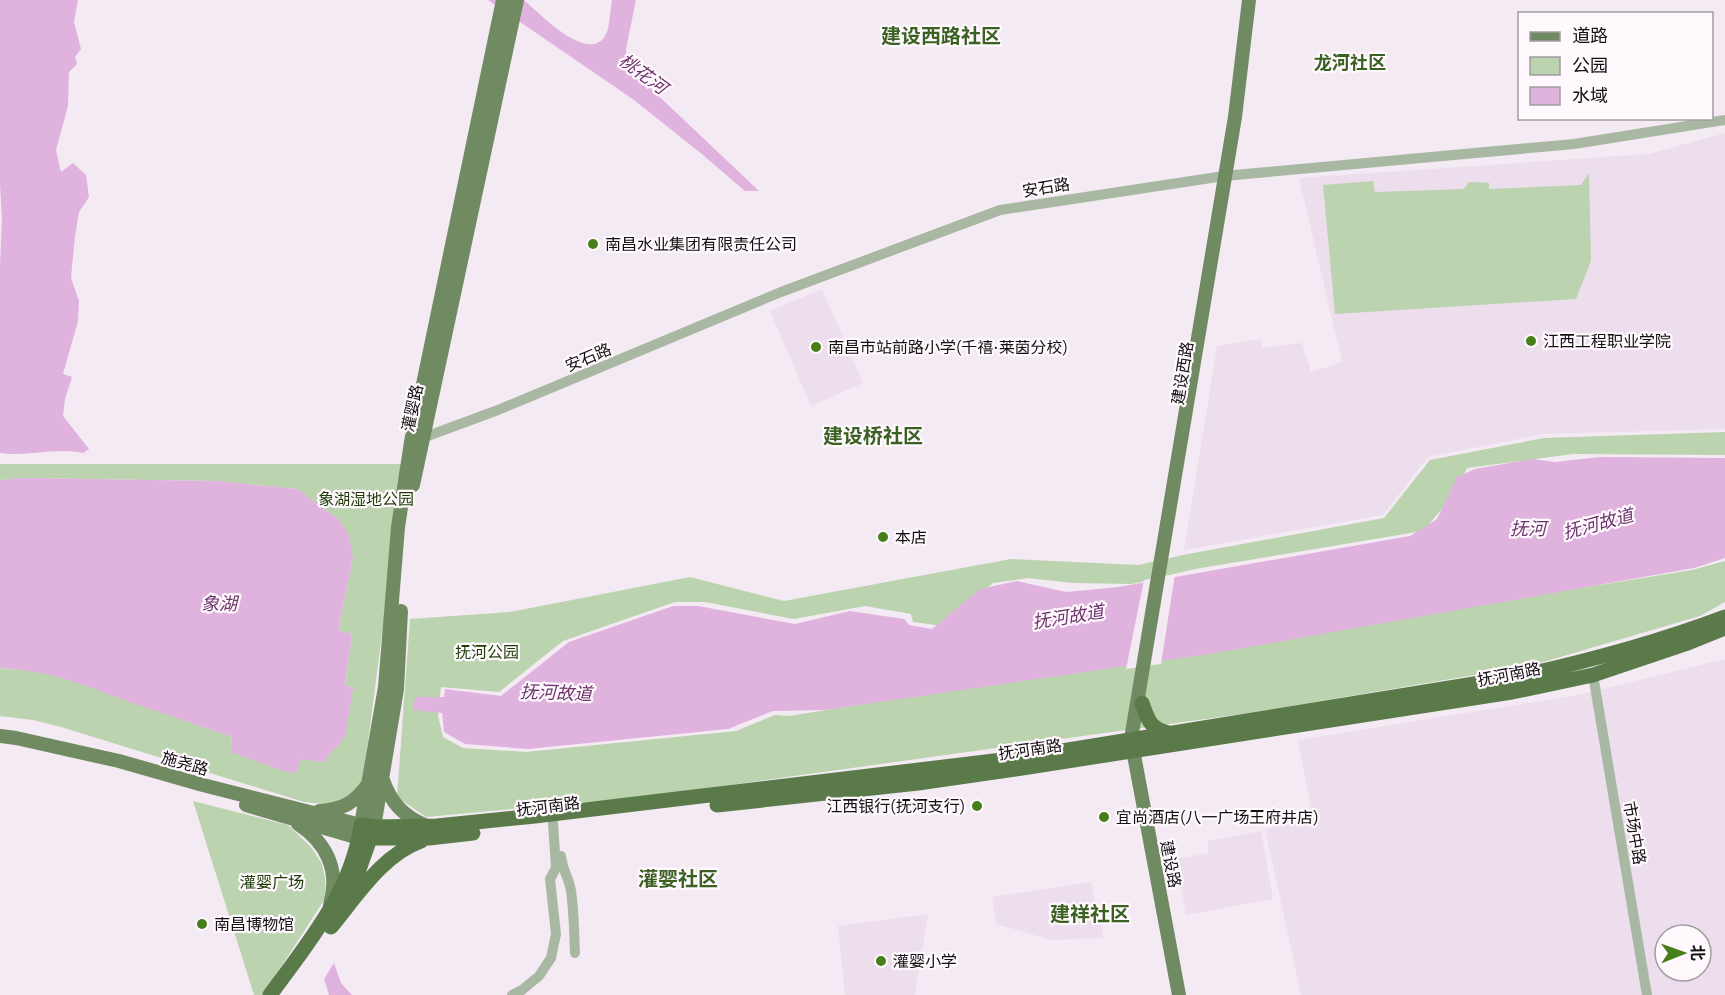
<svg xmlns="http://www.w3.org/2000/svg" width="1725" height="995" font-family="'IBM Plex Sans','Noto Sans SC',sans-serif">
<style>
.built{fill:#eddeed;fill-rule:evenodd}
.green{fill:#bbd3af}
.water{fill:#e0b2de}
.pier{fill:#f4eaf3}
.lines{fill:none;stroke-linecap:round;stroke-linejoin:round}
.minor{stroke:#a9b8a2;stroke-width:10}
.major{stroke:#708a62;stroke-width:14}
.highway{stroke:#5b7a4a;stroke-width:15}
.poi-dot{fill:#467f19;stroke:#fff9fe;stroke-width:2}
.labels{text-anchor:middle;stroke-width:4.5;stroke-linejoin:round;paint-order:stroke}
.street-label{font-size:16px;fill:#131013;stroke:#fff9fe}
.poi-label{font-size:16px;fill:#131013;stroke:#fff9fe;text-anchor:start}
.park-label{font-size:16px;fill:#1d3c05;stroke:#fff9fe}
.neighbourhood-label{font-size:18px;font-weight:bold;fill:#3a6022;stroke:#fff9fe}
.water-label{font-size:18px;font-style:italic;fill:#6d356c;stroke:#fff9fe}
.quarter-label{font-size:20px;font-weight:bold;fill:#3a6022;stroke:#fff9fe}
</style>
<rect width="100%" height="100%" fill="#f4eaf3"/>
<path class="built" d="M1725,133v296l-182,5 -115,23 -45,58 -199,35 33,-204 44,-7 1,9 40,-5 9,29 31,-10 -43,-184 350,-24z
M822,289l41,94 -52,23 -41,-95z
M1725,659v336h-424l-36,-166 48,-10 -15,-79 280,-45zM1665,935h36v36h-36z
M1261,831l12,68 -87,16 -10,-56 33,-6 -2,-12z
M1091,882l13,56 -52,2 -56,-16 -4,-27z
M928,914l-13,81h-70l-7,-69z"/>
<path class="green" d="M1589,173l2,88 -15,38 -241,15 -12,-129 50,-4 2,11 89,-3 5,-7 20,1v6l92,-4z
M1725,432v23l-152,-1 -106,14 -14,28 -30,35 -228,38 -63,15 -59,-1 -45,-5 -35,5 -50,43 -30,-4 -2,-8 -46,-8 -71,13 -89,-17h-30l-112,39 -64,51 -58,-5 -3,29 5,21 20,11 63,4 210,-21 39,-16 14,1 903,-146 33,-9v41l-25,14 -167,49 -277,47 -606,84 -224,21 -29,-20 13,-178 100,-7 180,-35 94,24 227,-42 127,6 45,-10 201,-37 46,-58 114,-22z
M0,464h404l-41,317c-17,24 -32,24 -59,21l-243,-75 -28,-7 -33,-4v-48l39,3 35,10 158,56 -1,15 70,7 48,-54 4,-17 -8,-3 7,-51 -14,-4 15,-72 -15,-39 -42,-30 -79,-8 -192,-3 -25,2z
M193,801l95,24 23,22 11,17 3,14 1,19 -63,98h-9z"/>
<path class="water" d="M0,0h78l-4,22 7,27 -6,8 2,7 -8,8 -1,34 -12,44 5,22 12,-9 13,12 3,22 -10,15 -4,24 -4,42 8,23 -1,20 -15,53 9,3 -7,22 -2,17 26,33 -6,4c-28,-6 -55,4 -83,0v-187l2,-48 -2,-33z
M488,0h36c14,12 68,69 83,32 3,-9 3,-22 5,-32h24l-10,49 1,17 132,125h-14l-42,-36 -69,-55z
M1600,457l125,1v100l-31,10 -479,85 -390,57 -52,1 -45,18 -200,20 -63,-5 -21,-12 -2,-19 -29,-3 2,-13h29l1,-8 56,7 68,-54 104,-36h25l97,18 55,-13 54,8 5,6 23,4 48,-40 37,-8 49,11 52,-5 292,-51 27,-17 20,-42 18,-8 57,-10 23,3z
M25,478l192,3 80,8 41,30 11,17 4,22 -15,72 14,4 -7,51 8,3 -8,49 -22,25 -22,-3 -5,14 -12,-2 -53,-19 1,-15c-33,-12 -67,-23 -100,-34 -46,-17 -81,-33 -132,-35v-188z
M334,963l7,20 11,12h-23l-5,-16z"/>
<path class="pier" d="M1175,574l-14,90 -35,5 18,-89z"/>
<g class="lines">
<path class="minor" d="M417,440l81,-30 283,-118 219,-82 224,-34 350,-32 151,-24
M1593,675l54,320
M561,856c1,13 8,22 10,35 3,20 3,41 4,62
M512,995l10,-5 17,-14 12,-18 5,-24 -6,-55 6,-11 -3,-45"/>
<path class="major" d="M413,485l104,-485
M0,736l16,2 103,23 84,24 158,40 24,-138 13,-160 13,-85 92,-442
M383,780c8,23 21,37 44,46
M246,805l113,33
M319,811c23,-1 36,-8 49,-27
M298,824c29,19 42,47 32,81
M374,827l23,-138 4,-78
M1179,995l-48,-256 104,-622 14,-117"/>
<path class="highway" d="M1142,703c6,17 8,26 27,30
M717,805l201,-22 104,-15 490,-76 81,-17 92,-31 40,-16
M359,838h70l44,-5
M350,895l23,-65
M331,927c25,-30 51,-72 90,-86
M270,995c38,-52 82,-104 91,-170l13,2 63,-1 98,-10 484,-58 492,-80c75,-16 142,-34 214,-61"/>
</g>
<g class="poi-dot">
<circle cx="593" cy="244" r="6"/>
<circle cx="1531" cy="341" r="6"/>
<circle cx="816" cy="347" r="6"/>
<circle cx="883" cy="537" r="6"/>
<circle cx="977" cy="806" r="6"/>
<circle cx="1104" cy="817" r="6"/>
<circle cx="202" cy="924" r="6"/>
<circle cx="881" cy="961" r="6"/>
</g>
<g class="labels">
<g class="street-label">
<text transform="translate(1046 187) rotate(-9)" y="6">安石路</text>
<text transform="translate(588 357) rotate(-23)" y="6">安石路</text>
<text transform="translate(1182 373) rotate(-81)" y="6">建设西路</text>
<text transform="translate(412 408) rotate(-78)" y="6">灌婴路</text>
<text transform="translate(1509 674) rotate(-11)" y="6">抚河南路</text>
<text transform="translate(1030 749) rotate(-8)" y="6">抚河南路</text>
<text transform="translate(185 763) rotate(16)" y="6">施尧路</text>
<text transform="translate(548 806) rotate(-7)" y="6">抚河南路</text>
<text transform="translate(1635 833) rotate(80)" y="6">市场中路</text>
<text transform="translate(1171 864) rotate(79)" y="6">建设路</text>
</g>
<g class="poi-label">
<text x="605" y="250">南昌水业集团有限责任公司</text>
<text x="1543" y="347">江西工程职业学院</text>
<text x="828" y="353">南昌市站前路小学(千禧·莱茵分校)</text>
<text x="895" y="543">本店</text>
<text x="965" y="812" text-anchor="end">江西银行(抚河支行)</text>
<text x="1116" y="823">宜尚酒店(八一广场王府井店)</text>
<text x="214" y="930">南昌博物馆</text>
<text x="893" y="967">灌婴小学</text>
</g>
<g class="park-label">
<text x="366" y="505">象湖湿地公园</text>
<text x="487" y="658">抚河公园</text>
<text x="272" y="888">灌婴广场</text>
</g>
<g class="neighbourhood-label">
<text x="1350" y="69">龙河社区</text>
</g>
<g class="water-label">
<text transform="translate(643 74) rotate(36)" y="6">桃花河</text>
<text transform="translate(1598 524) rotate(-15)" y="6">抚河故道</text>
<text x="1528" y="535">抚河</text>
<text x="219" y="610">象湖</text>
<text transform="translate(1068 617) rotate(-9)" y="6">抚河故道</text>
<text transform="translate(556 693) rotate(2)" y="6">抚河故道</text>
</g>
<g class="quarter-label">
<text x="941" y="43">建设西路社区</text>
<text x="873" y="443">建设桥社区</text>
<text x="678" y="886">灌婴社区</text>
<text x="1090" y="921">建祥社区</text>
</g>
</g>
<rect x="1518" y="12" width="195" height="108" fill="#fff9fe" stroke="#a19ca0" stroke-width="1.5"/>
<rect x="1530" y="32" width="30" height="9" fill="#708a62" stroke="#a19ca0" stroke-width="1.5"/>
<text x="1572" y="42" font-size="18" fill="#131013">道路</text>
<rect x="1530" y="57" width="30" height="18" fill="#bbd3af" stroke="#a19ca0" stroke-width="1.5"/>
<text x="1572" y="72" font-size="18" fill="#131013">公园</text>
<rect x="1530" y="87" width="30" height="18" fill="#e0b2de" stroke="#a19ca0" stroke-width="1.5"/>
<text x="1572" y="102" font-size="18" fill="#131013">水域</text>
<g transform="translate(1683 953) rotate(89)"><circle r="28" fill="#fff9fe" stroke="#a19ca0" stroke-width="1.5"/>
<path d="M0-4.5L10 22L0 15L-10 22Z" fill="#467f19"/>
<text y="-9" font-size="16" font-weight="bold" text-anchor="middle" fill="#131013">北</text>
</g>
</svg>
